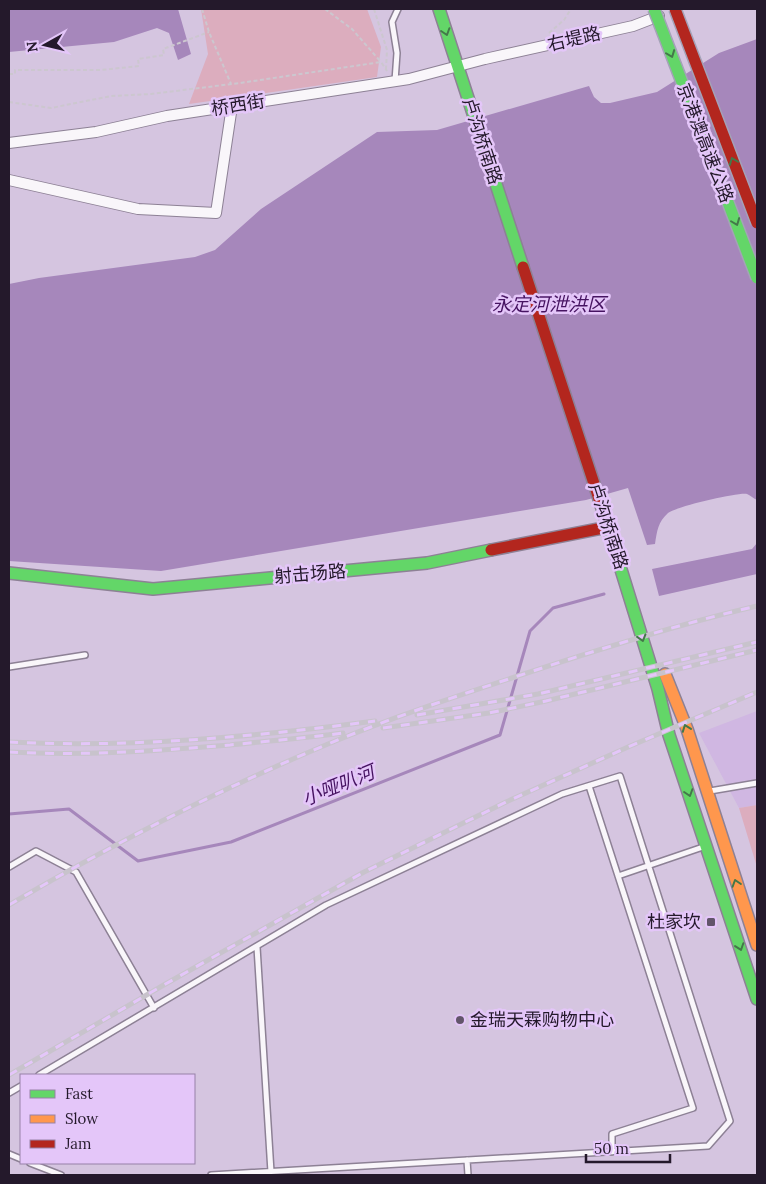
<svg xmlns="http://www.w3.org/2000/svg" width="766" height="1184" font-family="Lora,'Noto Sans SC',serif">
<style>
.built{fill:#d0b7e2}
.green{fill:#dcadbe}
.water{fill:#a687bb}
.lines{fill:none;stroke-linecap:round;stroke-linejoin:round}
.stream{stroke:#a687bb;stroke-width:3}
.lane-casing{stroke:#8d8195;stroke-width:8}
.street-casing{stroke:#8d8195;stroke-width:12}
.fast-casing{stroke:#8d8195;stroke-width:14}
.slow-casing{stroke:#8d8195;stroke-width:14}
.jam-casing{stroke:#8d8195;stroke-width:14}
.path{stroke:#ccc7cf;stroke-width:2;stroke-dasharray:4 2.5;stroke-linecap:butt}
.lane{stroke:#f9f6fa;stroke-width:5}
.street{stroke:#f9f6fa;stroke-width:10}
.fast{stroke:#63d668;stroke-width:11}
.slow{stroke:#ff974d;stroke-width:11}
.jam{stroke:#b3261e;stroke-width:11}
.rail-casing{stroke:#c8c3cc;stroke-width:5}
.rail{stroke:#e4c6f9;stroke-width:3;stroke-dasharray:9;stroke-linecap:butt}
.fast-bridge-casing{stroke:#a4a2b7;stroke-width:14;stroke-linecap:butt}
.jam-bridge-casing{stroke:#a4a2b7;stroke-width:14;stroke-linecap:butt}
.fast-bridge{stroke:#63d668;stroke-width:11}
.jam-bridge{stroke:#b3261e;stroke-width:11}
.oneway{stroke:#44784a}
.poi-dot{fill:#62556a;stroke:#e4c6f9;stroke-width:2}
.labels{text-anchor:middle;stroke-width:5;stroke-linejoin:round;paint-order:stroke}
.street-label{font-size:18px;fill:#24192b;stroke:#e4c6f9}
.poi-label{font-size:18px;fill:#24192b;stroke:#e4c6f9;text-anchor:end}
.water-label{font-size:19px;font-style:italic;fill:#461361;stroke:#e4c6f9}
</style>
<rect width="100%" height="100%" fill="#d5c5e0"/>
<path class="built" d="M757,711v94l-18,3 -40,-75z"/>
<path class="green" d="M201,9h166l14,38 -4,30 -188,27 19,-50z
M757,805v62l-18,-59z"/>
<path class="water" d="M9,9h169l13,45 -13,6 -9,-27 -12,-5 -43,14 -105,10z
M757,39v461c-3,-1 -7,-5 -10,-6 -9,-2 -72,13 -79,19 -10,9 -11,18 -13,31l-8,1 -19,-57 -42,12 -425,71 -152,-10v-277l30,-6 156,-21 20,-7 46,-41 116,-77 60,-2 152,-44 5,11 7,6h9l47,-11 62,-39z
M757,543v31l-98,22 -7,-27 100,-20z"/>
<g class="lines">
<path class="stream" d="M9,814l60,-5 69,52 93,-19 269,-107 30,-104 23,-23 51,-14"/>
<defs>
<path id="lane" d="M395,81l2,-28 -5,-31 6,-13
M9,667l76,-12
M589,786l104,322 -81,26v18
M710,791l47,-8
M9,867l27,-16 40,21 78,136
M618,876l85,-29
M257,947l14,225
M39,1075l287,-170 236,-111 58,-18 110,345 -22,25 -497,29
M9,1093l12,-7
M9,1154l12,5
M467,1160l1,15
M30,1163l31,12"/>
<path id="street" d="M9,143l87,-11 71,-16 242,-37 76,-20 148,-33 26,-10
M9,180l129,29 78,4 16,-107"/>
<path id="fast" d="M439,9l84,258
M601,505l57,184 11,46 88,264
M9,573l144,16 274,-26 64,-13"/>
<path id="slow" d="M665,674l22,55 70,216"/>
<path id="jam" d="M523,267l78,238
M491,550l117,-23"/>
</defs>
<use href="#lane" class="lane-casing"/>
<use href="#street" class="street-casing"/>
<use href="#fast" class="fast-casing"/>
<use href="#slow" class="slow-casing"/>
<use href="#jam" class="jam-casing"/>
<path class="path" d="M202,9l7,23 22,52
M325,9l27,20 29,33
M374,9l13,41 -1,19
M549,33l15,-13 7,-11
M9,74h6v-4h86l38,-4 -1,-7 26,-4 -1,-6 46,-17
M9,102l42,6 60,-12 40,-2 89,-11 141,-21 6,9"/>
<use href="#lane" class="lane"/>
<use href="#street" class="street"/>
<use href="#fast" class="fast"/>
<use href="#slow" class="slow"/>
<use href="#jam" class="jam"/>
<defs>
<path id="rail" d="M417,715l121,-21 219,-52
M383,728l106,-15 57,-12 211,-51
M9,742c122,6 245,-5 366,-21
M9,752c73,4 147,-1 221,-7 38,-4 76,-7 113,-12
M9,905c102,-60 209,-115 319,-161 65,-27 132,-49 199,-71 76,-25 152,-49 230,-67
M9,1075l153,-89 202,-114 142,-70 122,-55 129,-55"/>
</defs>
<use href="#rail" class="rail-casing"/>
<use href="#rail" class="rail"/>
<defs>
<path id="fast-bridge" d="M654,9l103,269"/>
<path id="jam-bridge" d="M675,9l82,214"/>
</defs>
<use href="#fast-bridge" class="fast-bridge-casing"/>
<use href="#jam-bridge" class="jam-bridge-casing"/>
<use href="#fast-bridge" class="fast-bridge"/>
<use href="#jam-bridge" class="jam-bridge"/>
</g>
<defs><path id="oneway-chevron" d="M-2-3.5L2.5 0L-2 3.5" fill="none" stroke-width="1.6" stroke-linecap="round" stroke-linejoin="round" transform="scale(1.25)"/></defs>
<g class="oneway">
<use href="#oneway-chevron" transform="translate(446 32) rotate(72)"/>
<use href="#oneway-chevron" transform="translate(671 54) rotate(69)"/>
<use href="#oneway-chevron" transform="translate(733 161) rotate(-111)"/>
<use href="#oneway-chevron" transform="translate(736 222) rotate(69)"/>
<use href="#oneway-chevron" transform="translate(642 638) rotate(73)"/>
<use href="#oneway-chevron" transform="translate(686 728) rotate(-110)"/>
<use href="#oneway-chevron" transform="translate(689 793) rotate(72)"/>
<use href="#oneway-chevron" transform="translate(736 883) rotate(-108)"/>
<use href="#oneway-chevron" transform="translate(740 947) rotate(71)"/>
</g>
<g class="poi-dot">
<rect x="706" y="917" width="10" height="10" rx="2.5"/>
<circle cx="460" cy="1020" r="5"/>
</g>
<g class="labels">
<g class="street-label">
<text transform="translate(574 39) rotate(-13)" y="6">右堤路</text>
<text transform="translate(238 105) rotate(-9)" y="6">桥西街</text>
<text transform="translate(482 141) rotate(72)" y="6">卢沟桥南路</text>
<text transform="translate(705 143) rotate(69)" y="6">京港澳高速公路</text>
<text transform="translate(608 526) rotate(72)" y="6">卢沟桥南路</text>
<text transform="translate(310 574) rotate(-5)" y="6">射击场路</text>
</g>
<g class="poi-label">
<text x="701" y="928">杜家坎</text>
<text x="470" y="1026" text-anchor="start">金瑞天霖购物中心</text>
</g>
<g class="water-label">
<text x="549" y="311">永定河泄洪区</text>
<text transform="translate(338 785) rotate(-22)" y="7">小哑叭河</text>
</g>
</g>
<rect width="766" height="1184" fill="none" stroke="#24192b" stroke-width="20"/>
<rect x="20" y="1074" width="175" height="90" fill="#e4c6f9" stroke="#9781a7"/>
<rect x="30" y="1090" width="25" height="8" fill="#63d668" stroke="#9781a7"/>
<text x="65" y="1099" font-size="15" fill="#24192b">Fast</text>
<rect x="30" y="1115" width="25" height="8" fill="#ff974d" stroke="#9781a7"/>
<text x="65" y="1124" font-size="15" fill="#24192b">Slow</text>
<rect x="30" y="1140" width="25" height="8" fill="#b3261e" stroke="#9781a7"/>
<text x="65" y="1149" font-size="15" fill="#24192b">Jam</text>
<g transform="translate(45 45) rotate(262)" stroke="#e4c6f9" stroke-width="4" paint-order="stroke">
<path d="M0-4L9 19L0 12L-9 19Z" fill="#24192b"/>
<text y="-8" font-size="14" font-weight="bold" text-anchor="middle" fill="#24192b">N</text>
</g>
<path d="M586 1154v8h84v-8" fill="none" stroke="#24192b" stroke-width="2.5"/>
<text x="594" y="1154" font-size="15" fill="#24192b" stroke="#e4c6f9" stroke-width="4" paint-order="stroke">50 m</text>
</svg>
